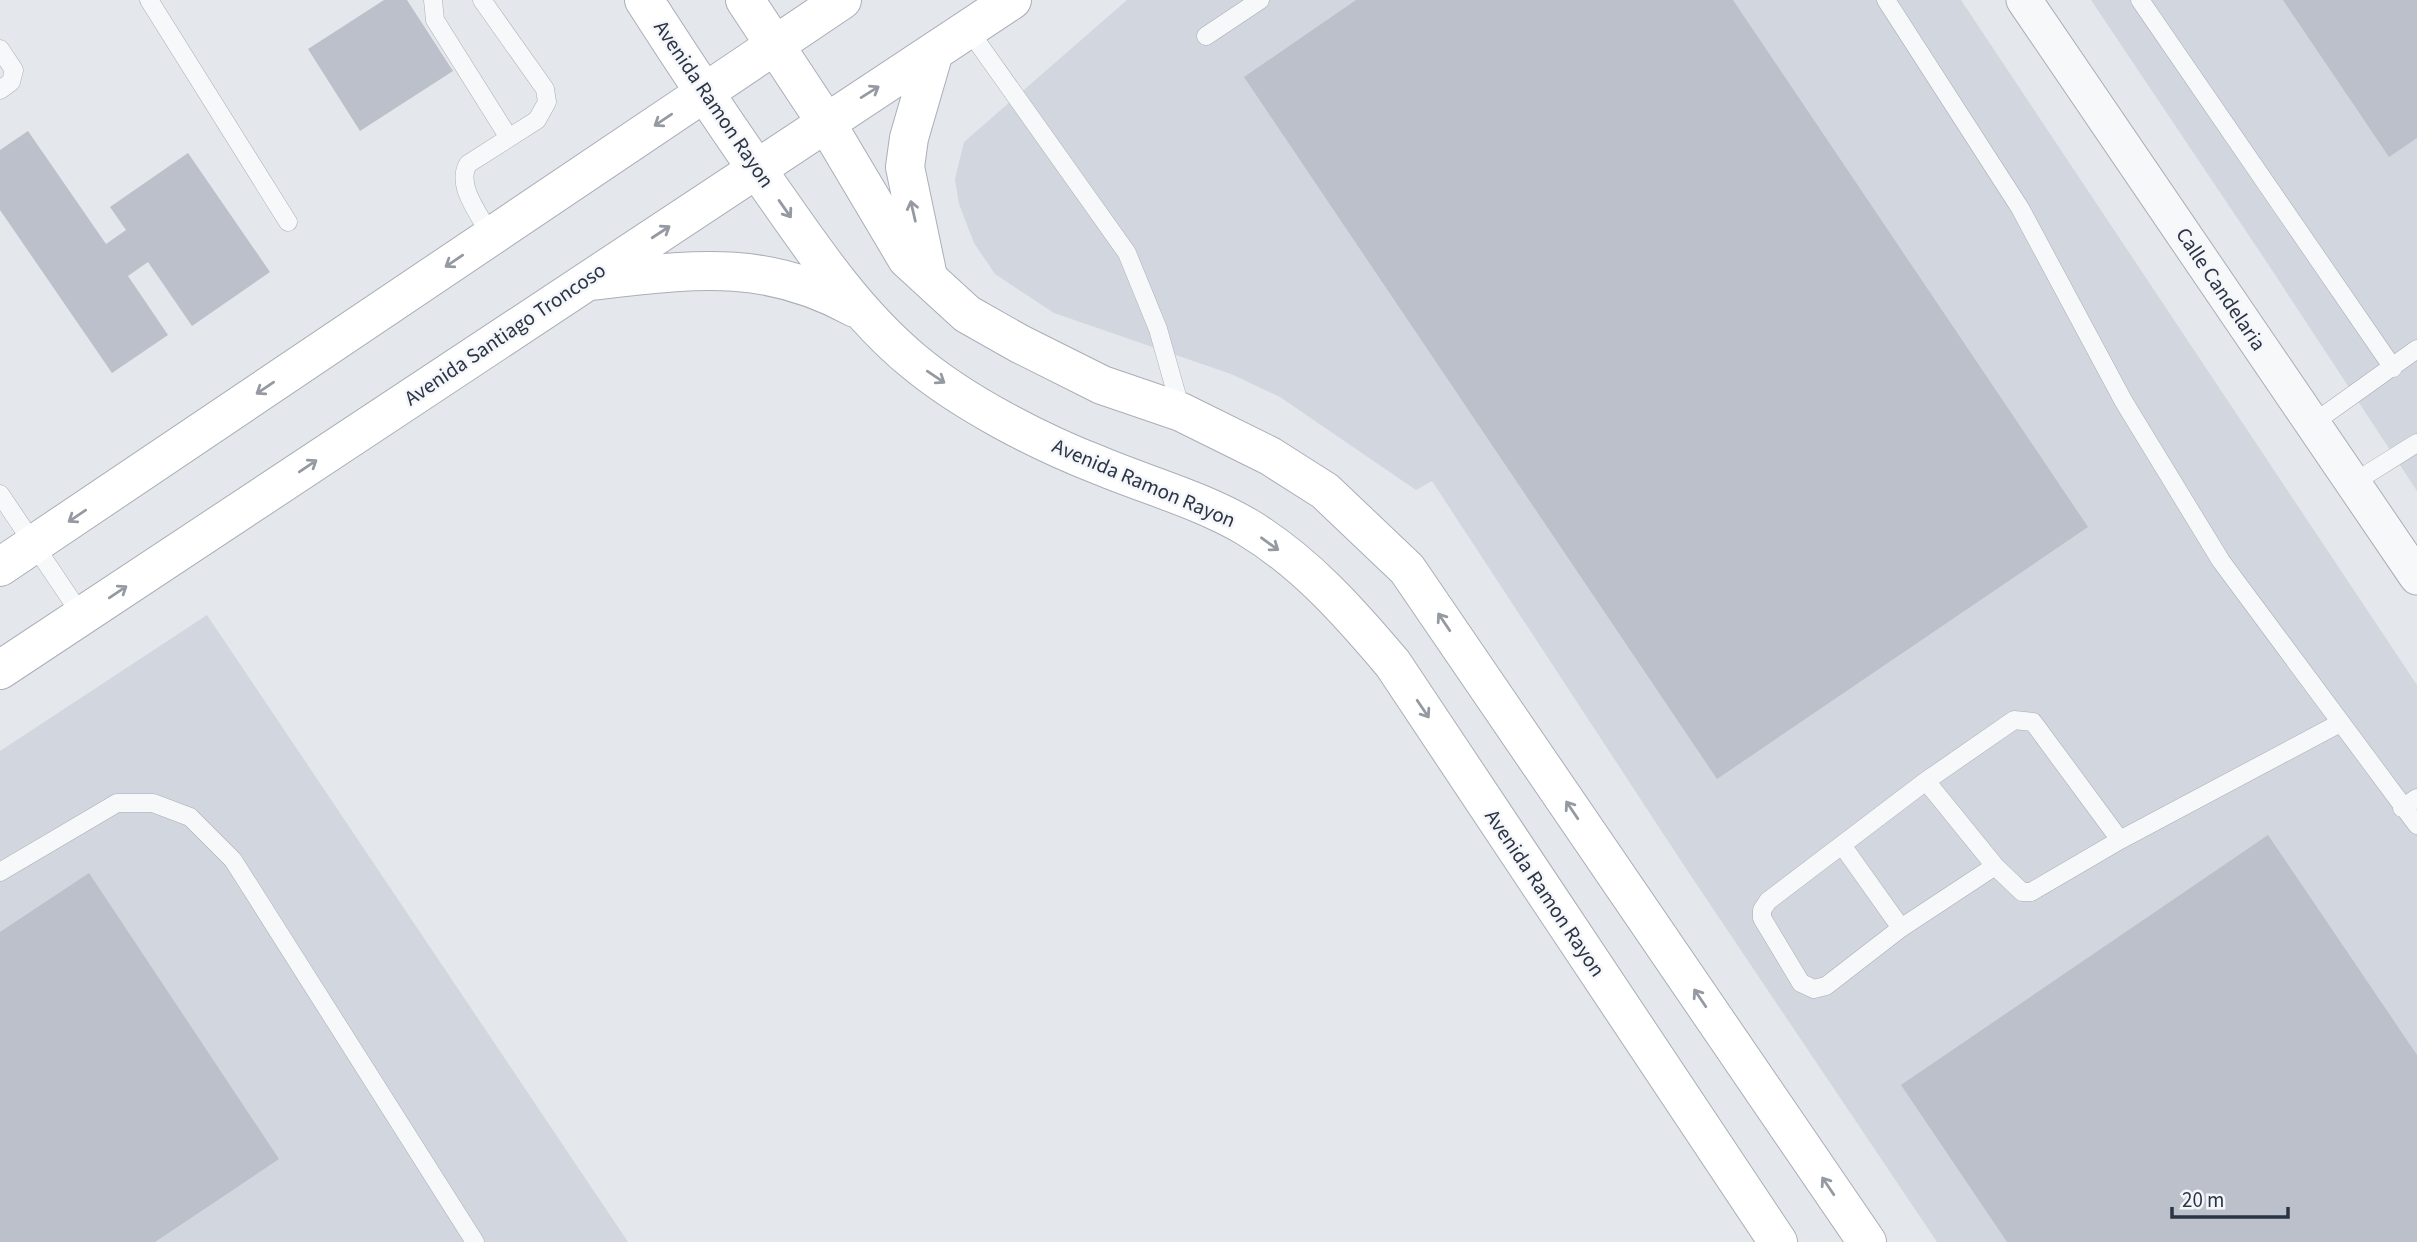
<svg xmlns="http://www.w3.org/2000/svg" width="2417" height="1242" font-family="'Source Sans 3',sans-serif">
<style>
.built{fill:#d2d6de}
.building{fill:#bbc0ca}
.lines{fill:none;stroke-linecap:round;stroke-linejoin:round}
.lane-casing{stroke:#a9aeb7;stroke-width:19}
.street-casing{stroke:#a9aeb7;stroke-width:37}
.secondary-casing{stroke:#a9aeb7;stroke-width:40}
.lane{stroke:#f7f8fa;stroke-width:18}
.street{stroke:#f7f8fa;stroke-width:35}
.secondary{stroke:#fff;stroke-width:38}
.oneway{stroke:#959aa2}
.labels{text-anchor:middle;stroke-width:5;stroke-linejoin:round;paint-order:stroke}
.street-label{font-size:21px;fill:#2b3445;stroke:#f4f6f9}
</style>
<rect width="100%" height="100%" fill="#e4e7ec"/>
<path class="built" d="M1127,0h834l456,685v557h-480l-250,-372 -255,-389 -16,9 -136,-93 -49,-23 -177,-61 -59,-39 -21,-31 -15,-39 -4,-25 9,-37z
M2091,0h326v491l-149,-227z
M207,615l421,627h-628v-491z"/>
<path class="building" d="M384,0h23l46,71 -93,60 -52,-82z
M1356,0h377l355,527 -371,252 -473,-702z
M2283,0h134v138l-28,19z
M28,131l78,113 20,-14 -16,-23 78,-54 82,119 -78,54 -44,-64 -20,14 40,59 -56,38 -112,-163v-60z
M2268,835l149,220v187h-410l-106,-157z
M89,873l190,286 -124,83h-155v-310z"/>
<g class="lines">
<defs>
<path id="lane" d="M149,0l139,222
M433,0l2,20 74,118
M482,0l63,89 2,13 -10,18 -69,44c-13,22 13,52 23,72
M1886,0l134,208 104,194 97,159 196,264
M2140,0l253,368
M968,29l159,224 31,76 23,81
M1206,36l54,-36
M0,49l14,21 -3,12 -11,8
M2312,424l105,-75
M2353,483l64,-40
M0,494l82,122
M1926,781l69,85 27,26h9l89,-52 220,-117
M2402,808l15,-10
M1842,845l59,83
M1995,866l-94,62 -75,58 -12,3 -13,-6 -39,-65v-8l6,-9 158,-120 88,-61 19,2 87,118
M0,872l117,-69h36l37,14 43,43 242,382"/>
<path id="street" d="M2024,0l393,577"/>
<path id="secondary" d="M644,0c43,67 87,133 133,198 39,56 81,117 135,162 51,43 127,82 189,106 48,20 100,34 146,61 58,35 103,86 146,137l385,578
M745,0l80,121 82,138 60,55 53,30 82,41 79,27 89,44 55,35 82,78 460,673
M927,272l-22,-105 4,-29 25,-86
M590,281c100,-11 172,-24 265,27
M0,567l842,-567
M0,670l1012,-670"/>
</defs>
<use href="#lane" class="lane-casing"/>
<use href="#street" class="street-casing"/>
<use href="#secondary" class="secondary-casing"/>
<use href="#lane" class="lane"/>
<use href="#street" class="street"/>
<use href="#secondary" class="secondary"/>
</g>
<defs><path id="oneway-shaft" d="M-6 0H5M1.5-3L5.5 0L1.5 3" fill="none" stroke-width="1.6" stroke-linecap="round" stroke-linejoin="round" transform="scale(1.75)"/></defs>
<g class="oneway">
<use href="#oneway-shaft" transform="translate(870 92) rotate(-32)"/>
<use href="#oneway-shaft" transform="translate(663 120) rotate(146)"/>
<use href="#oneway-shaft" transform="translate(785 209) rotate(55)"/>
<use href="#oneway-shaft" transform="translate(913 211) rotate(-103)"/>
<use href="#oneway-shaft" transform="translate(661 232) rotate(-33)"/>
<use href="#oneway-shaft" transform="translate(454 261) rotate(146)"/>
<use href="#oneway-shaft" transform="translate(936 377) rotate(34)"/>
<use href="#oneway-shaft" transform="translate(265 388) rotate(146)"/>
<use href="#oneway-shaft" transform="translate(308 466) rotate(-34)"/>
<use href="#oneway-shaft" transform="translate(77 516) rotate(146)"/>
<use href="#oneway-shaft" transform="translate(1270 544) rotate(36)"/>
<use href="#oneway-shaft" transform="translate(118 592) rotate(-34)"/>
<use href="#oneway-shaft" transform="translate(1444 622) rotate(-124)"/>
<use href="#oneway-shaft" transform="translate(1423 709) rotate(56)"/>
<use href="#oneway-shaft" transform="translate(1572 810) rotate(-124)"/>
<use href="#oneway-shaft" transform="translate(1700 998) rotate(-124)"/>
<use href="#oneway-shaft" transform="translate(1828 1186) rotate(-124)"/>
</g>
<g class="labels">
<g class="street-label">
<text transform="translate(714 104) rotate(56)" y="7">Avenida Ramon Rayon</text>
<text transform="translate(2221 289) rotate(56)" y="7">Calle Candelaria</text>
<text transform="translate(505 334) rotate(-34)" y="7">Avenida Santiago Troncoso</text>
<text transform="translate(1144 483) rotate(23)" y="7">Avenida Ramon Rayon</text>
<text transform="translate(1545 893) rotate(56)" y="7">Avenida Ramon Rayon</text>
</g>
</g>
<path d="M2172 1207v10h116v-10" fill="none" stroke="#2b3445" stroke-width="3.5"/>
<text x="2182" y="1207" font-size="21" fill="#2b3445" stroke="#f4f6f9" stroke-width="5" paint-order="stroke">20 m</text>
</svg>
